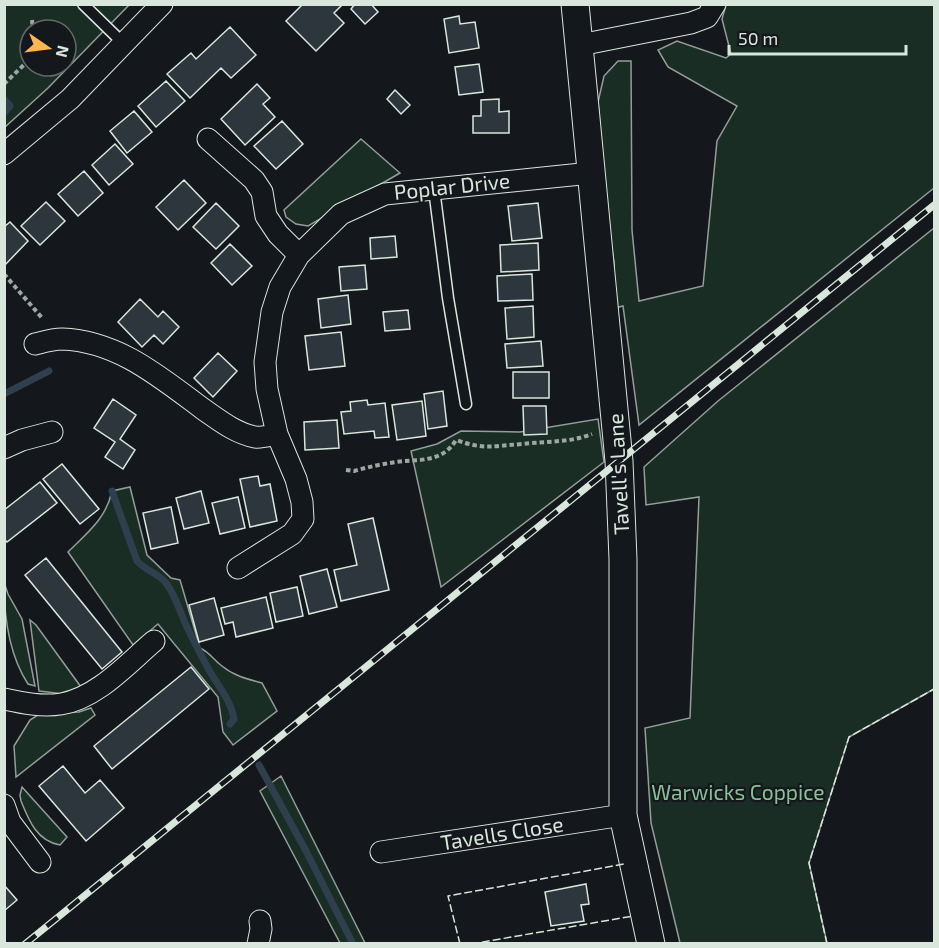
<svg xmlns="http://www.w3.org/2000/svg" width="939" height="948" font-family="'Exo 2',sans-serif">
<style>
.green{fill:#1a2d24;stroke:#939e99;stroke-width:1.5;fill-rule:evenodd}
.lines{fill:none;stroke-linecap:round;stroke-linejoin:round}
.stream{stroke:#2f3f4d;stroke-width:7}
.building{fill:#2c363c;stroke:#d8e6dc;stroke-width:1.5}
.service-casing{stroke:#d8e6dc;stroke-width:13}
.minor-casing{stroke:#d8e6dc;stroke-width:23}
.tertiary-casing{stroke:#d8e6dc;stroke-width:29}
.path{stroke:#9da8a2;stroke-width:4;stroke-dasharray:4.5 3;stroke-linecap:butt}
.service{stroke:#14181c;stroke-width:10}
.minor{stroke:#14181c;stroke-width:21}
.tertiary{stroke:#14181c;stroke-width:27}
.rail-casing{stroke:#d8e6dc;stroke-width:7}
.rail{stroke:#14181c;stroke-width:4.5;stroke-dasharray:14;stroke-linecap:butt}
.fence{stroke:#d8e6dc;stroke-width:1.5;stroke-dasharray:8 3;stroke-linecap:butt}
.labels{text-anchor:middle;stroke-width:4.5;stroke-linejoin:round;paint-order:stroke}
.street-label{font-size:21px;fill:#d8e6dc;stroke:#14181c}
.park-label{font-size:21px;fill:#8ac095;stroke:#14181c}
</style>
<rect width="100%" height="100%" fill="#14181c"/>
<path class="green" d="M5,5h124l-81,83 -43,39zM30,30h36v36h-36z
M726,5h208v183l-295,237 -16,-119 -8,2 -1,-46 -5,-30 -11,-130 6,-26 14,-15h13l1,169 7,71 64,-15 14,-145 20,-35 -69,-39 -10,-17 19,-9 49,17 5,-4 -9,-35z
M361,139l39,34 -92,53 -12,-2 -10,-7 -2,-7z
M934,228v461l-85,48 -40,126 18,80h-147l-29,-120 -6,-95 45,-10 9,-221 -53,8 -2,-38 74,-66z
M598,419l6,43 -163,125 -30,-136 26,-7 24,-13 59,1z
M130,487l17,68 24,23 9,2 20,68c11,5 13,12 22,18 12,10 25,13 40,17l15,28 -44,34 -10,-13 -5,-35 -60,-73 -25,21 -65,-93c19,-19 38,-33 44,-61z
M4,582l4,12 14,25 13,67 -7,-2c-19,-29 -24,-68 -24,-102z
M30,620l6,5 45,62 -9,8 -33,-4z
M91,708l4,7 -79,62 -2,-31 16,-26 11,-7 38,-1z
M281,776l84,167h-25l-80,-152z
M22,787l45,50 -7,8c-23,-4 -31,-24 -39,-44l-1,-6z"/>
<g class="lines">
<path class="stream" d="M4,113l6,-7 -5,-6
M4,394l45,-23
M112,491l25,70c9,10 21,12 29,22 10,13 13,27 20,42 7,15 15,30 23,45 9,16 22,30 25,49l-4,5
M259,765l47,86 47,93"/>
</g>
<path class="building" d="M303,4h40l-9,9 10,10 -28,28 -30,-30z
M355,4h16l7,8 -13,12 -14,-15z
M459,16l1,8 15,-2 4,26 -30,5 -5,-34z
M230,27l26,28 -25,23 -10,-10 -31,30 -23,-24 24,-21 5,6z
M479,64l4,28 -24,3 -4,-28z
M166,81l19,20 -29,26 -18,-21z
M257,84l13,14 -7,6 12,13 -30,28 -24,-26z
M395,90l15,15 -9,9 -14,-15z
M499,99v13l10,-1v22h-36v-17h8v-16z
M134,111l18,21 -25,21 -17,-22z
M282,121l21,23 -27,25 -22,-23z
M115,144l18,20 -24,21 -17,-20z
M84,171l19,22 -25,23 -20,-22z
M184,180l22,23 -28,27 -22,-23z
M46,202l19,19 -25,24 -19,-19z
M216,203l23,23 -23,23 -23,-22z
M538,203l4,35 -30,3 -4,-35z
M10,222l18,19 -23,24 -1,-38z
M395,236l2,21 -26,2 -1,-21z
M538,243l1,27 -38,2 -1,-27z
M230,244l22,22 -20,19 -21,-22z
M365,265l2,24 -26,2 -2,-24z
M532,274l1,26 -35,1 -1,-25z
M348,295l3,29 -30,4 -3,-29z
M140,299l18,18 5,-6 16,16 -16,17 -9,-9 -12,12 -24,-25z
M533,306l1,31 -27,2 -2,-31z
M408,310l2,19 -25,2 -2,-19z
M341,332l4,34 -36,4 -4,-34z
M541,341l2,25 -36,2 -2,-24z
M218,353l19,18 -24,26 -19,-19z
M513,372h36v26h-36z
M443,391l4,35 -19,3 -4,-35z
M113,399l23,16 -16,24 15,11 -12,19 -18,-12 10,-15 -21,-14z
M367,400l1,5 17,-2 4,34 -14,1 -1,-7 -30,3 -3,-22 10,-1 -1,-9z
M422,401l4,35 -29,4 -5,-35z
M523,406h23l1,28 -23,1z
M337,420l2,28 -34,2 -1,-28z
M62,464l37,45 -19,15 -37,-45z
M258,476l2,10 10,-2 7,37 -27,6 -10,-48z
M40,482l17,21 -50,39 -3,-3v-29z
M201,491l8,32 -25,6 -8,-31z
M238,497l7,31 -25,6 -8,-31z
M171,507l7,36 -27,6 -8,-36z
M373,518l16,72 -48,11 -7,-31 23,-5 -9,-41z
M46,558l76,94 -20,17 -77,-94z
M327,569l10,38 -28,7 -9,-38z
M297,587l6,29 -27,6 -6,-29z
M266,597l7,31 -37,9 -3,-15 -8,2 -4,-16z
M214,598l10,37 -25,7 -10,-37z
M191,667l18,22 -97,80 -18,-23z
M63,766l22,27 15,-13 24,28 -38,33 -47,-55z
M586,884l3,20 -8,1 3,16 -33,5 -6,-34z
M4,885l13,15 -13,11z"/>
<g class="lines">
<defs>
<path id="service" d="M83,4l41,40
M434,189l14,109 18,106"/>
<path id="minor" d="M580,45l111,-22 16,-6 8,-13
M208,139l46,41 8,12 4,24 12,18 21,21
M4,154l66,-55 92,-95
M35,344c8,-2 18,-5 27,-5 56,2 98,38 141,70 16,11 32,24 52,28 7,1 15,-2 22,-3
M4,448l18,-8 30,-8
M238,568l54,-34 11,-15 -1,-17 -6,-23 -19,-45 -10,-45 -2,-27 7,-50 8,-25 19,-32 42,-41 44,-20 206,-21
M4,699c19,4 38,8 57,5 36,-6 66,-40 93,-63
M4,805l6,17 30,40
M381,852l242,-37
M258,944l3,-15 -1,-8"/>
<path id="tertiary" d="M575,4l44,457 4,98v256l28,129"/>
</defs>
<use href="#service" class="service-casing"/>
<use href="#minor" class="minor-casing"/>
<use href="#tertiary" class="tertiary-casing"/>
<path class="path" d="M32,20l1,10
M4,84l26,-25
M4,274l39,45
M346,470l8,1c14,-4 28,-7 42,-9 23,-3 46,1 60,-22 28,10 37,6 66,4 24,-3 47,-1 70,-10"/>
<use href="#service" class="service"/>
<use href="#minor" class="minor"/>
<use href="#tertiary" class="tertiary"/>
<defs>
<path id="rail" d="M25,944l909,-739"/>
</defs>
<use href="#rail" class="rail-casing"/>
<use href="#rail" class="rail"/>
<path class="fence" d="M460,944l-12,-48 176,-32
M471,944l162,-28
M827,944l-18,-81 40,-126 85,-48"/>
</g>
<g class="labels">
<g class="street-label">
<text transform="translate(452 187) rotate(-6)" y="7">Poplar Drive</text>
<text transform="translate(619 474) rotate(-93)" y="7">Tavell's Lane</text>
<text transform="translate(502 834) rotate(-9)" y="7">Tavells Close</text>
</g>
<g class="park-label">
<text x="738" y="800">Warwicks Coppice</text>
</g>
</g>
<rect width="939" height="948" fill="none" stroke="#d8e6dc" stroke-width="12"/>
<g transform="translate(48 48) rotate(104)"><circle r="28" fill="#14181c" stroke="#626a69" stroke-width="1.5"/>
<path d="M0-4.5L10 22L0 15L-10 22Z" fill="#ffb74d"/>
<text y="-9" font-size="16" font-weight="bold" text-anchor="middle" fill="#d8e6dc">N</text>
</g>
<path d="M729 45v9h177v-9" fill="none" stroke="#d8e6dc" stroke-width="3"/>
<text x="738" y="45" font-size="18" fill="#d8e6dc" stroke="#14181c" stroke-width="4.5" paint-order="stroke">50 m</text>
</svg>
